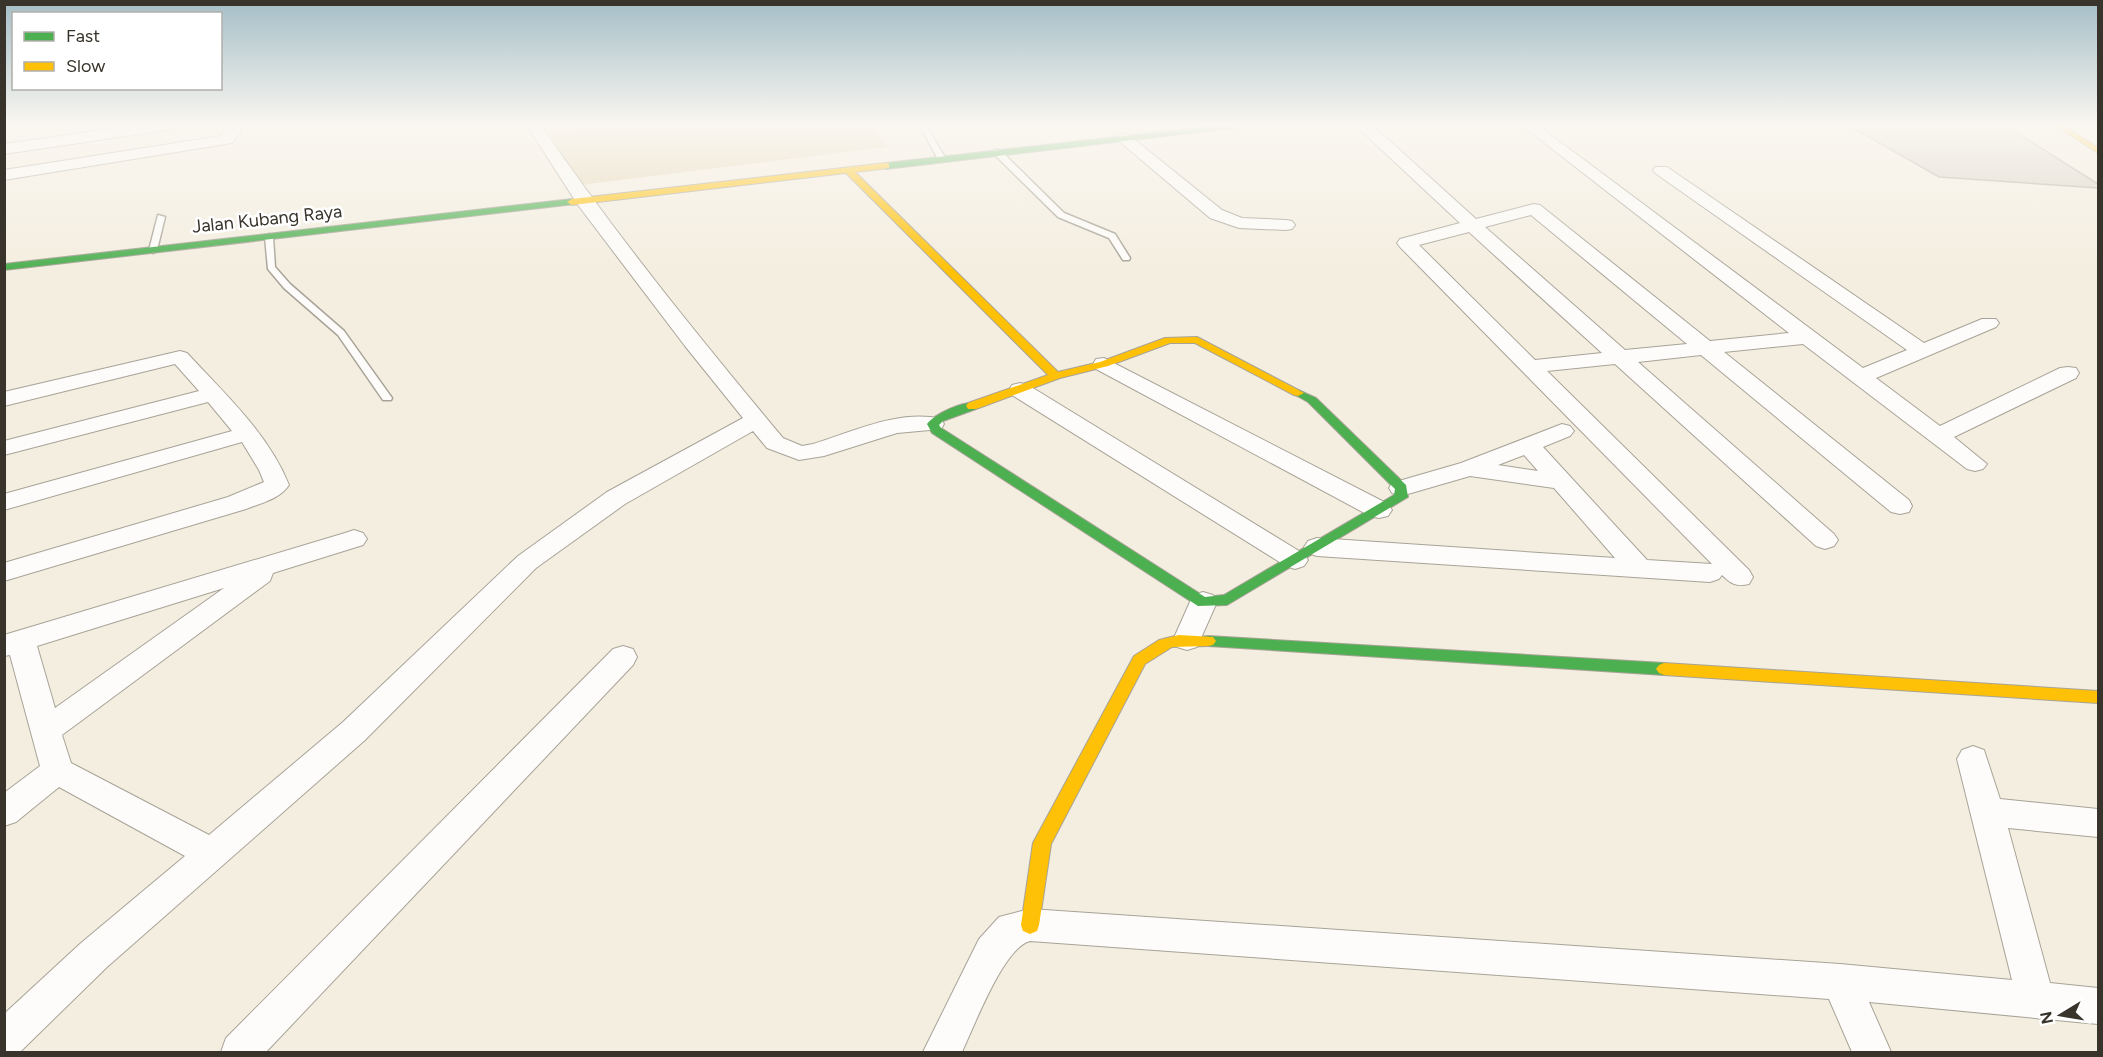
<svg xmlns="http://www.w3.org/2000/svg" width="2103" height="1057" font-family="Figtree,sans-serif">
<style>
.green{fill:#e5d7b7}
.building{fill:#d8d3c8;stroke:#b2aea3;stroke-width:1.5}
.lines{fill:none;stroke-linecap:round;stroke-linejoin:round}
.lane-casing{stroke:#a8a398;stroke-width:3}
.street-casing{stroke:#a8a398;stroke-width:2}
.fast-casing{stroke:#a8a398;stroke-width:2}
.slow-casing{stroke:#a8a398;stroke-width:2}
.lane{fill:#fdfcfa;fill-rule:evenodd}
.street{fill:#fdfcfa;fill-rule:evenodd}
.fast{fill:#4caf50;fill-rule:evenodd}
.slow{fill:#ffc107;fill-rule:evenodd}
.labels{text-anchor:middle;stroke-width:5;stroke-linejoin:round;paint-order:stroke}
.far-street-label{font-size:18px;fill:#39342b;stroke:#fff}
</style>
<rect width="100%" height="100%" fill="#f4eee0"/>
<path class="green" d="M613,124h257l18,23 -308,38 -31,-51z"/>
<path class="building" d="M1846,124h157l95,60v4l-159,-11z"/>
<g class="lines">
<defs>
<path id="lane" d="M919,124h6l21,35 -1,2h-6z
M994,150h6l64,63 51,21 15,24 -1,2h-6l-14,-22 -51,-21 -64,-63z
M158,215l7,2 -8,33 -4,3 -4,-3z
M269,234l4,3 2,30 15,17 54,47 48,67 -1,2h-8l-45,-65 -54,-47 -16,-19 -3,-32z"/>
<path id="street" d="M145,124h37l-8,5 -170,25v-10z
M225,124h15v9l-8,10 -228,37v-10l217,-34 3,-4z
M526,124h14c75,110 158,212 243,314l19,8 11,-2c39,-12 87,-35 128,-25l3,5 -3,5 -44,4 -73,23 -25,4 -32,-12 -14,-17 -128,73 -89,64 -171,172 -258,227 -87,85h-16v-38l77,-71 104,-87 -126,-69 -43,35 -12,4v-33l36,-27 -30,-111 -6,1v-21l341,-102 9,-3 9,3 4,6 -4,6 -90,28 -3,8 -208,154 9,28 138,72 134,-113 175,-166 89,-64 136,-74 -58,-72 -107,-141zM224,588l-169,120 -18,-62z
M1354,124h17l105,95 58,-15 6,1 170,136 79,-8 -269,-209h16l327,244 44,-18 -252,-177 -2,-3 2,-3h12l257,176 58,-24h14l3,4 -3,4 -120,51 64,48 120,-58 8,-1 8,1 3,5 -3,5 -122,59 33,27 -4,5 -8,2 -8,-2 -164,-125 -79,8 185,148 3,6 -3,6 -9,2 -9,-2 -190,-157 -63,7 196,172 4,6 -4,6 -9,3 -9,-3 -201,-182 -68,7 202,199 4,7 -4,7c-12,3 -18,0 -27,-9l-3,4 -9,3 -393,-26 -9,-3 -4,-6 4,-6 9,-3 298,20 -61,-70 -84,-12 -69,20 -9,-3 -3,-5 3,-5 69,-20 101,-39 8,2 4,5 -4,5 -27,11 104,113 65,4 -312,-317 -3,-4 3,-4 60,-16zM1531,215l156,129 -62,6 -140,-123zM1469,232l133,121 -67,7 -116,-115zM1524,455l14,16 -40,-6z
M1124,133l5,2 93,75 20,8 44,2 6,1 3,4 -3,4 -6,1 -47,-2 -29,-10 -91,-77 -3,-3z
M180,351l7,2c37,40 81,80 102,132 -9,14 -28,18 -43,24l-242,72v-18l224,-66 36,-15 -5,-12 -17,-28 -238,68v-16l228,-63 -24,-29 -204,53v-14l195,-50 -24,-27 -171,42v-14z
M1104,358l284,146 4,6 -4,6 -9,2 -9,-2 -274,-147 -3,-5 3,-5z
M1020,383l8,2 276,169 4,6 -4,6 -9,3 -9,-3 -274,-171 -3,-5 3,-5z
M1203,592l10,3 4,7 -20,45 -10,3 -10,-3 -4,-7 20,-45z
M623,646l10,3 4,8 -4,8 -367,387h-45l5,-14 387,-389z
M1973,746l11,4 16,49 98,10v28l-90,-9 42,155 48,5v36l-229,-22 22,50h-39l-23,-53 -799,-58c-27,7 -56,86 -68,111h-39l56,-113 20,-22 31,-8 810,55 172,16 -55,-221 5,-9z"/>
<path id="fast" d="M1232,124h22l-4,2 -364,43 -4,-3 4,-3z
M572,199l5,3 -2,2 -571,66v-6z
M1298,390l18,8 90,87 2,12 -181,108 -29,1 -266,-173 -5,-9c8,-10 36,-23 49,-21l2,3 -2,3 -33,12 -4,4 2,3 264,169 19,-2 170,-100 1,-6 -87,-87 -16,-9z
M1208,636l456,27 5,2 3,4 -3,4 -5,2 -456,-29 -5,-1 -3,-4 3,-4z"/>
<path id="slow" d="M2053,124h9l36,24v5z
M886,163l3,1v4l-34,4 203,200 42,-10 65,-24 32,-1 107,56 -6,3 -4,-1 -99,-52h-25l-62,23 -48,12 -84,31h-8l-2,-3 2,-3 80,-28 -202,-202 -274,32 -5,-3 5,-3z
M1179,635l34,2 3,4 -3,4 -5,1 -36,1 -27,17 -94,180 -12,81 -2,6 -7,3 -7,-3 -2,-6 12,-82 101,-187 25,-16z
M1664,663l434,28v12l-434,-28 -5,-2 -3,-4 3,-4z"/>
</defs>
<use href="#lane" class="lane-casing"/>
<use href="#street" class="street-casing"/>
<use href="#fast" class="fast-casing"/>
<use href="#slow" class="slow-casing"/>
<use href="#lane" class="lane"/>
<use href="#street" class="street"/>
<use href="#fast" class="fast"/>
<use href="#slow" class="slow"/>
</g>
<linearGradient id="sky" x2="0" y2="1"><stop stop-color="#a5bec7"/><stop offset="0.46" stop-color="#faf7f1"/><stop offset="1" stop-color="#faf7f1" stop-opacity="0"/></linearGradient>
<rect width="2103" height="272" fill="url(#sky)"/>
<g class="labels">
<g class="far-street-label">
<text transform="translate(267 219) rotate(-6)" y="6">Jalan Kubang Raya</text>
</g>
</g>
<rect width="2103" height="1057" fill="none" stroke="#39342b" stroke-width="12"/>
<rect x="12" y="12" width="210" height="78" fill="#ffffff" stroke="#b0aeaa" stroke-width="1.5"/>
<rect x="24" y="32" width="30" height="9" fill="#4caf50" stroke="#b0aeaa" stroke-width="1.5"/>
<text x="66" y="42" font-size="18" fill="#39342b">Fast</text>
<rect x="24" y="62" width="30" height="9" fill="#ffc107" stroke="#b0aeaa" stroke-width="1.5"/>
<text x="66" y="72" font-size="18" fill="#39342b">Slow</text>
<g transform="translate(2061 1015) rotate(259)" stroke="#ffffff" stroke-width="4.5" paint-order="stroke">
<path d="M0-4.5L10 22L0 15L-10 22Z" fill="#39342b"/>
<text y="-9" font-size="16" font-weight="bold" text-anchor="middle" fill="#39342b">N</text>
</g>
</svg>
